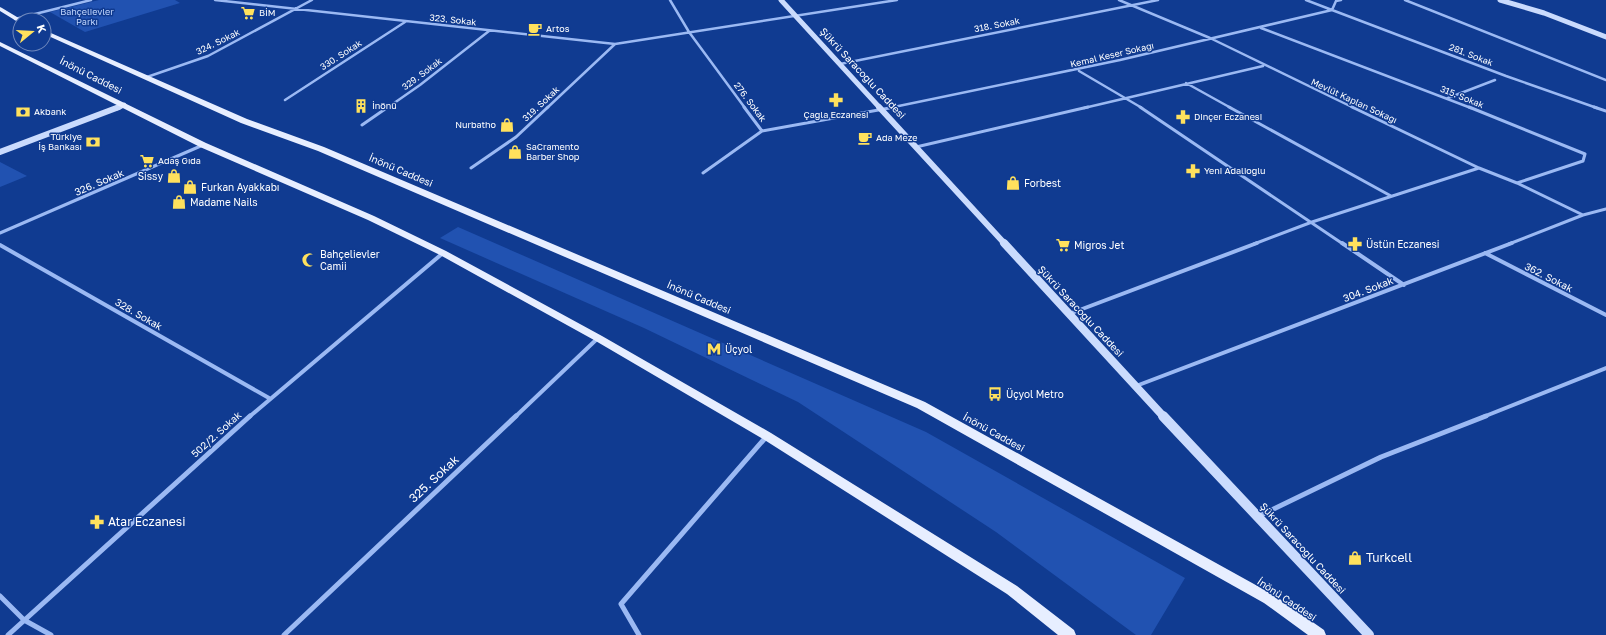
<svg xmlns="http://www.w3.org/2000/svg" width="1606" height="635" font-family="'Golos Text',sans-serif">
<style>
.green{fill:#2152b1}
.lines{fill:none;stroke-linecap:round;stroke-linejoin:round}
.street-far3{stroke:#9bb9f3;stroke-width:2.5}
.street-far2{stroke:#9bb9f3;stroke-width:3}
.street-far1{stroke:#9bb9f3;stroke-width:4}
.street{stroke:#9bb9f3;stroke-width:5}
.secondary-far3{stroke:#cadbfd;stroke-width:5}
.secondary-far2{stroke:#cadbfd;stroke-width:6}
.secondary-far1{stroke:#cadbfd;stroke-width:8}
.secondary{stroke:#cadbfd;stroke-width:10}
.primary{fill:#e7eeff;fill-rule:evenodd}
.labels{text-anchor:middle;stroke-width:3;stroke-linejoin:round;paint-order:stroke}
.far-park-label{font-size:9px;fill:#c2d7fe;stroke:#103b91}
.far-poi-label{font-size:9px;fill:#fff;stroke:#103b91;text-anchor:start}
.far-street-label{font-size:9px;fill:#fff;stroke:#103b91}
.street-label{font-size:10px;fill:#fff;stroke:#103b91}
.poi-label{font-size:10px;fill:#fff;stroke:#103b91;text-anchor:start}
.near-street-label{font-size:12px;fill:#fff;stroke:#103b91}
.near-poi-label{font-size:12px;fill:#fff;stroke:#103b91;text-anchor:start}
</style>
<rect width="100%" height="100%" fill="#103b91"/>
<path class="green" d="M99,0h76l5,3 -95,29 -35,-20z
M0,162l27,14 -27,11z
M458,227l468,205 259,146 -34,57h-15l-140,-103 -198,-130 -154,-74 -204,-90z"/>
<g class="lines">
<path class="street-far3" d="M215,0l400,44 282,-44
M670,0l19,32 56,76
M1119,0l91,38 144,70
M1341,0l-5,1 -4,9 174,66 91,32
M1405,0l201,80
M15,19l76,-19
M1261,28l210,80
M840,64l318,-64
M1079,71l63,37
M147,77l61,-21 104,-56
M1186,83l45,25
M1448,98l47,-18
M285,100l120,-78
M387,108l33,-23 69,-54
M547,108l68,-64
M889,108l231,-48 212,-50 -26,-10
M1084,108l179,-42"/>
<path class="street-far2" d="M744,107l18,24 133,-24
M1140,107l203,137
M1229,107l162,89
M1352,107l127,61 38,15 66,32
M1469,107l116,47 -2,7 -66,22
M1594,107l12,4
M362,125l26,-18
M916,147l172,-40
M471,168l45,-31 32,-30
M703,173l59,-42
M0,233l203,-88
M1254,244l58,-22 167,-54
M1509,244l74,-29 23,-6"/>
<path class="street-far1" d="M1342,243l62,42
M0,245l269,153
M1485,253l121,62
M1069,314l188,-71
M1136,386l376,-143
M249,417l194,-164
M515,417l83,-79
M1483,417l123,-49"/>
<path class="street" d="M1259,516l122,-59 105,-41
M0,596l24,24 27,15
M8,635l242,-219
M284,635l232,-219
M639,635l-18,-31 145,-167"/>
<path class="secondary-far3" d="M781,0l99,108
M1500,0l44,13 62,24
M117,108l7,-3"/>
<path class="secondary-far2" d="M879,107l126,137
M0,152l119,-45"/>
<path class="secondary-far1" d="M1004,243l160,174"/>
<path class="secondary" d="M1163,416l206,219"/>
<path class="primary" d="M0,7l2,1 20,12h-2v3l-2,-1 -18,-11z
M44,30l203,89 77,28 601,255 349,193 50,35 2,5h-18l-44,-32 -347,-195 -599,-257 -77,-28 -197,-89z
M0,42l206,101 168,73 72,35 156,85 169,97 246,153 57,44 2,5h-18l-51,-41 -244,-155 -169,-99 -154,-85 -72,-35 -168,-73 -200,-101z"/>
</g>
<defs>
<symbol id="supermarket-bare" viewBox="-9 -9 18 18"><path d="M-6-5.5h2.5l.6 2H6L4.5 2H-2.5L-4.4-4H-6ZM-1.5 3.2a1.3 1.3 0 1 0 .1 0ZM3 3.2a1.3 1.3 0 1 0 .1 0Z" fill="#ffe15d" stroke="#103b91" stroke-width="2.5" paint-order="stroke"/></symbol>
<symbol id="cafe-bare" viewBox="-9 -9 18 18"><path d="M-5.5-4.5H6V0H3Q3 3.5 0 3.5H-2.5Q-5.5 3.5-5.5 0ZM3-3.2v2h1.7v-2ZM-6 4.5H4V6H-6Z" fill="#ffe15d" stroke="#103b91" stroke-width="2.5" paint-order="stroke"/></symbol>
<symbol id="pharmacy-bare" viewBox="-9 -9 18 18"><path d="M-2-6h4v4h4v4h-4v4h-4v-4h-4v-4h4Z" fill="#ffe15d" stroke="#103b91" stroke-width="2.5" paint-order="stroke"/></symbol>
<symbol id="building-bare" viewBox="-9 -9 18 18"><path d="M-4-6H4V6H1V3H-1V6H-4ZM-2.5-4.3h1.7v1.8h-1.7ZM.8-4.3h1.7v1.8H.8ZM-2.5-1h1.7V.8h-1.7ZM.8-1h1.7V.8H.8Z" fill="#ffe15d" stroke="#103b91" stroke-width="2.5" paint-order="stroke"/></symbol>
<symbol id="bank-bare" viewBox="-9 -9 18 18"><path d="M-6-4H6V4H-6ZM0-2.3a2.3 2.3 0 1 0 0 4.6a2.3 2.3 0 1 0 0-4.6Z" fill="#ffe15d" stroke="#103b91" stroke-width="2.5" paint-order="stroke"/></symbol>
<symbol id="shop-bare" viewBox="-9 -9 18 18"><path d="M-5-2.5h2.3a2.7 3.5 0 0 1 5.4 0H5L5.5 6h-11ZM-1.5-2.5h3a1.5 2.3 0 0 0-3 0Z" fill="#ffe15d" stroke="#103b91" stroke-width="2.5" paint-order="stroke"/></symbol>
<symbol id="mosque-bare" viewBox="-9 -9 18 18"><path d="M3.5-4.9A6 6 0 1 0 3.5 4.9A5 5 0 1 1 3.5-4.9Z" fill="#ffe15d" stroke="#103b91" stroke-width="2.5" paint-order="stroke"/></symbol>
<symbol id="metro-bare" viewBox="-9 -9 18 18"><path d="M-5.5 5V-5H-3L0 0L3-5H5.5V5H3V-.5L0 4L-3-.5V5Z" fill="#ffe15d" stroke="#103b91" stroke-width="2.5" paint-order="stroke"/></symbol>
<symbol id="bus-bare" viewBox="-9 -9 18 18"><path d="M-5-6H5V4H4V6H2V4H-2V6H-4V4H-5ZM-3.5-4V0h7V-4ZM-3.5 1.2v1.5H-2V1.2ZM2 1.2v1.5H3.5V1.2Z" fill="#ffe15d" stroke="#103b91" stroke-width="2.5" paint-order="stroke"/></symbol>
</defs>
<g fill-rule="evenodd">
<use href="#supermarket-bare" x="238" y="3" width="20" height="20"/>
<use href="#cafe-bare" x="525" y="19" width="20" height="20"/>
<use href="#pharmacy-bare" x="826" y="90" width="20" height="20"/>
<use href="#building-bare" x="351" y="96" width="20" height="20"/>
<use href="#bank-bare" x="13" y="102" width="20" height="20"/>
<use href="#pharmacy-bare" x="1173" y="107" width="20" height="20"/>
<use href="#shop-bare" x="497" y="115" width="20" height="20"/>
<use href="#cafe-bare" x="855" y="128" width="20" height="20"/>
<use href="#bank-bare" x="83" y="132" width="20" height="20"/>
<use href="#shop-bare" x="505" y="142" width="20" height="20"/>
<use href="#supermarket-bare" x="137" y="151" width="20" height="20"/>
<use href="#pharmacy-bare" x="1183" y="161" width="20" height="20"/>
<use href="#shop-bare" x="164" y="166" width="20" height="20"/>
<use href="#shop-bare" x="1003" y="173" width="20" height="20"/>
<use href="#shop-bare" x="180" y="177" width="20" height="20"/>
<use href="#shop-bare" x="169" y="192" width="20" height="20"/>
<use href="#pharmacy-bare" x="1345" y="234" width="20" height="20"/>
<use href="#supermarket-bare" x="1053" y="235" width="20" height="20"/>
<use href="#mosque-bare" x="299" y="250" width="20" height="20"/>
<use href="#metro-bare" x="704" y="339" width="20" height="20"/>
<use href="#bus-bare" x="985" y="384" width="20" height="20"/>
<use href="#pharmacy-bare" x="87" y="512" width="20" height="20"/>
<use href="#shop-bare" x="1345" y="548" width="20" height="20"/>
</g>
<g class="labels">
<g class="far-park-label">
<text x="87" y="15">Bahçelievler<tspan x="87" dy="10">Parkı</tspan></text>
</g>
<g class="far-poi-label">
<text x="259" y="16">BİM</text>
<text x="546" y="32">Artos</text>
<text x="372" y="109">İnönü</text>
<text x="34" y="115">Akbank</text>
<text x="836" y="118" text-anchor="middle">Çağla Eczanesi</text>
<text x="1194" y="120">Dinçer Eczanesi</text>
<text x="496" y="128" text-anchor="end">Nurbatho</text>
<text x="82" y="140" text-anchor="end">Türkiye<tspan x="82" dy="10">İş Bankası</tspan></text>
<text x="876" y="141">Ada Meze</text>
<text x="526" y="150">SaCramento<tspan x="526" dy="10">Barber Shop</tspan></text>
<text x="158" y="164">Adaş Gıda</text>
<text x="1204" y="174">Yeni Adalioğlu</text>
</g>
<g class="far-street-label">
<text transform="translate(453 20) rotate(6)" y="3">323. Sokak</text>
<text transform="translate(997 25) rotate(-11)" y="3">318. Sokak</text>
<text transform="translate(218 42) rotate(-26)" y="3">324. Sokak</text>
<text transform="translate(341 55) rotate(-33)" y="3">330. Sokak</text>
<text transform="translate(1112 55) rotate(-13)" y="3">Kemal Keser Sokağı</text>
<text transform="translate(1471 55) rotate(21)" y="3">281. Sokak</text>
<text transform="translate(422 74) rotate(-37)" y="3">329. Sokak</text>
<text transform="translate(1462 97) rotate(22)" y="3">315. Sokak</text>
<text transform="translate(1354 101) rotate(25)" y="3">Mevlüt Kaplan Sokağı</text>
<text transform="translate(750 102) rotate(53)" y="3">276. Sokak</text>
<text transform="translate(541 104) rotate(-43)" y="3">319. Sokak</text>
</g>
<g class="street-label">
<text transform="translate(863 73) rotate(47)" y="4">Şükrü Saracoğlu Caddesi</text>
<text transform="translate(91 75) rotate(27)" y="4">İnönü Caddesi</text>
<text transform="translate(401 170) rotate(23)" y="4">İnönü Caddesi</text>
<text transform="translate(99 182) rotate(-23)" y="4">326. Sokak</text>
<text transform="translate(1549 277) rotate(27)" y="4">362. Sokak</text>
<text transform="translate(1368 289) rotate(-21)" y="4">304. Sokak</text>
<text transform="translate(699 297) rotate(23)" y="4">İnönü Caddesi</text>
<text transform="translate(1081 311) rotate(47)" y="4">Şükrü Saracoğlu Caddesi</text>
<text transform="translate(139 314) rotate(30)" y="4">328. Sokak</text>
<text transform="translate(994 432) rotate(29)" y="4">İnönü Caddesi</text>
<text transform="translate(216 434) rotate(-42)" y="4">502/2. Sokak</text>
<text transform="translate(1303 548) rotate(47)" y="4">Şükrü Saracoğlu Caddesi</text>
<text transform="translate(1287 599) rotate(34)" y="4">İnönü Caddesi</text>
</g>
<g class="poi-label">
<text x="163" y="180" text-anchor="end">Sissy</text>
<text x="1024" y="187">Forbest</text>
<text x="201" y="191">Furkan Ayakkabı</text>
<text x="190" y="206">Madame Nails</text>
<text x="1366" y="248">Üstün Eczanesi</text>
<text x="1074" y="249">Migros Jet</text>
<text x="320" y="258">Bahçelievler<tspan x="320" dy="12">Camii</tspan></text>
<text x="725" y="353">Üçyol</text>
<text x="1006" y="398">Üçyol Metro</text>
</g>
<g class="near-street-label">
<text transform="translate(434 479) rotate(-43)" y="4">325. Sokak</text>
</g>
<g class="near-poi-label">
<text x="108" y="526">Atar Eczanesi</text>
<text x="1366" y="562">Turkcell</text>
</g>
</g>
<g transform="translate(32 32) rotate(72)"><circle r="19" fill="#103b91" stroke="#7089bd"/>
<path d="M0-3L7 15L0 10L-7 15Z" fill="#ffe15d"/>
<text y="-6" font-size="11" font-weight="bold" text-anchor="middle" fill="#ffffff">K</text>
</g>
</svg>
